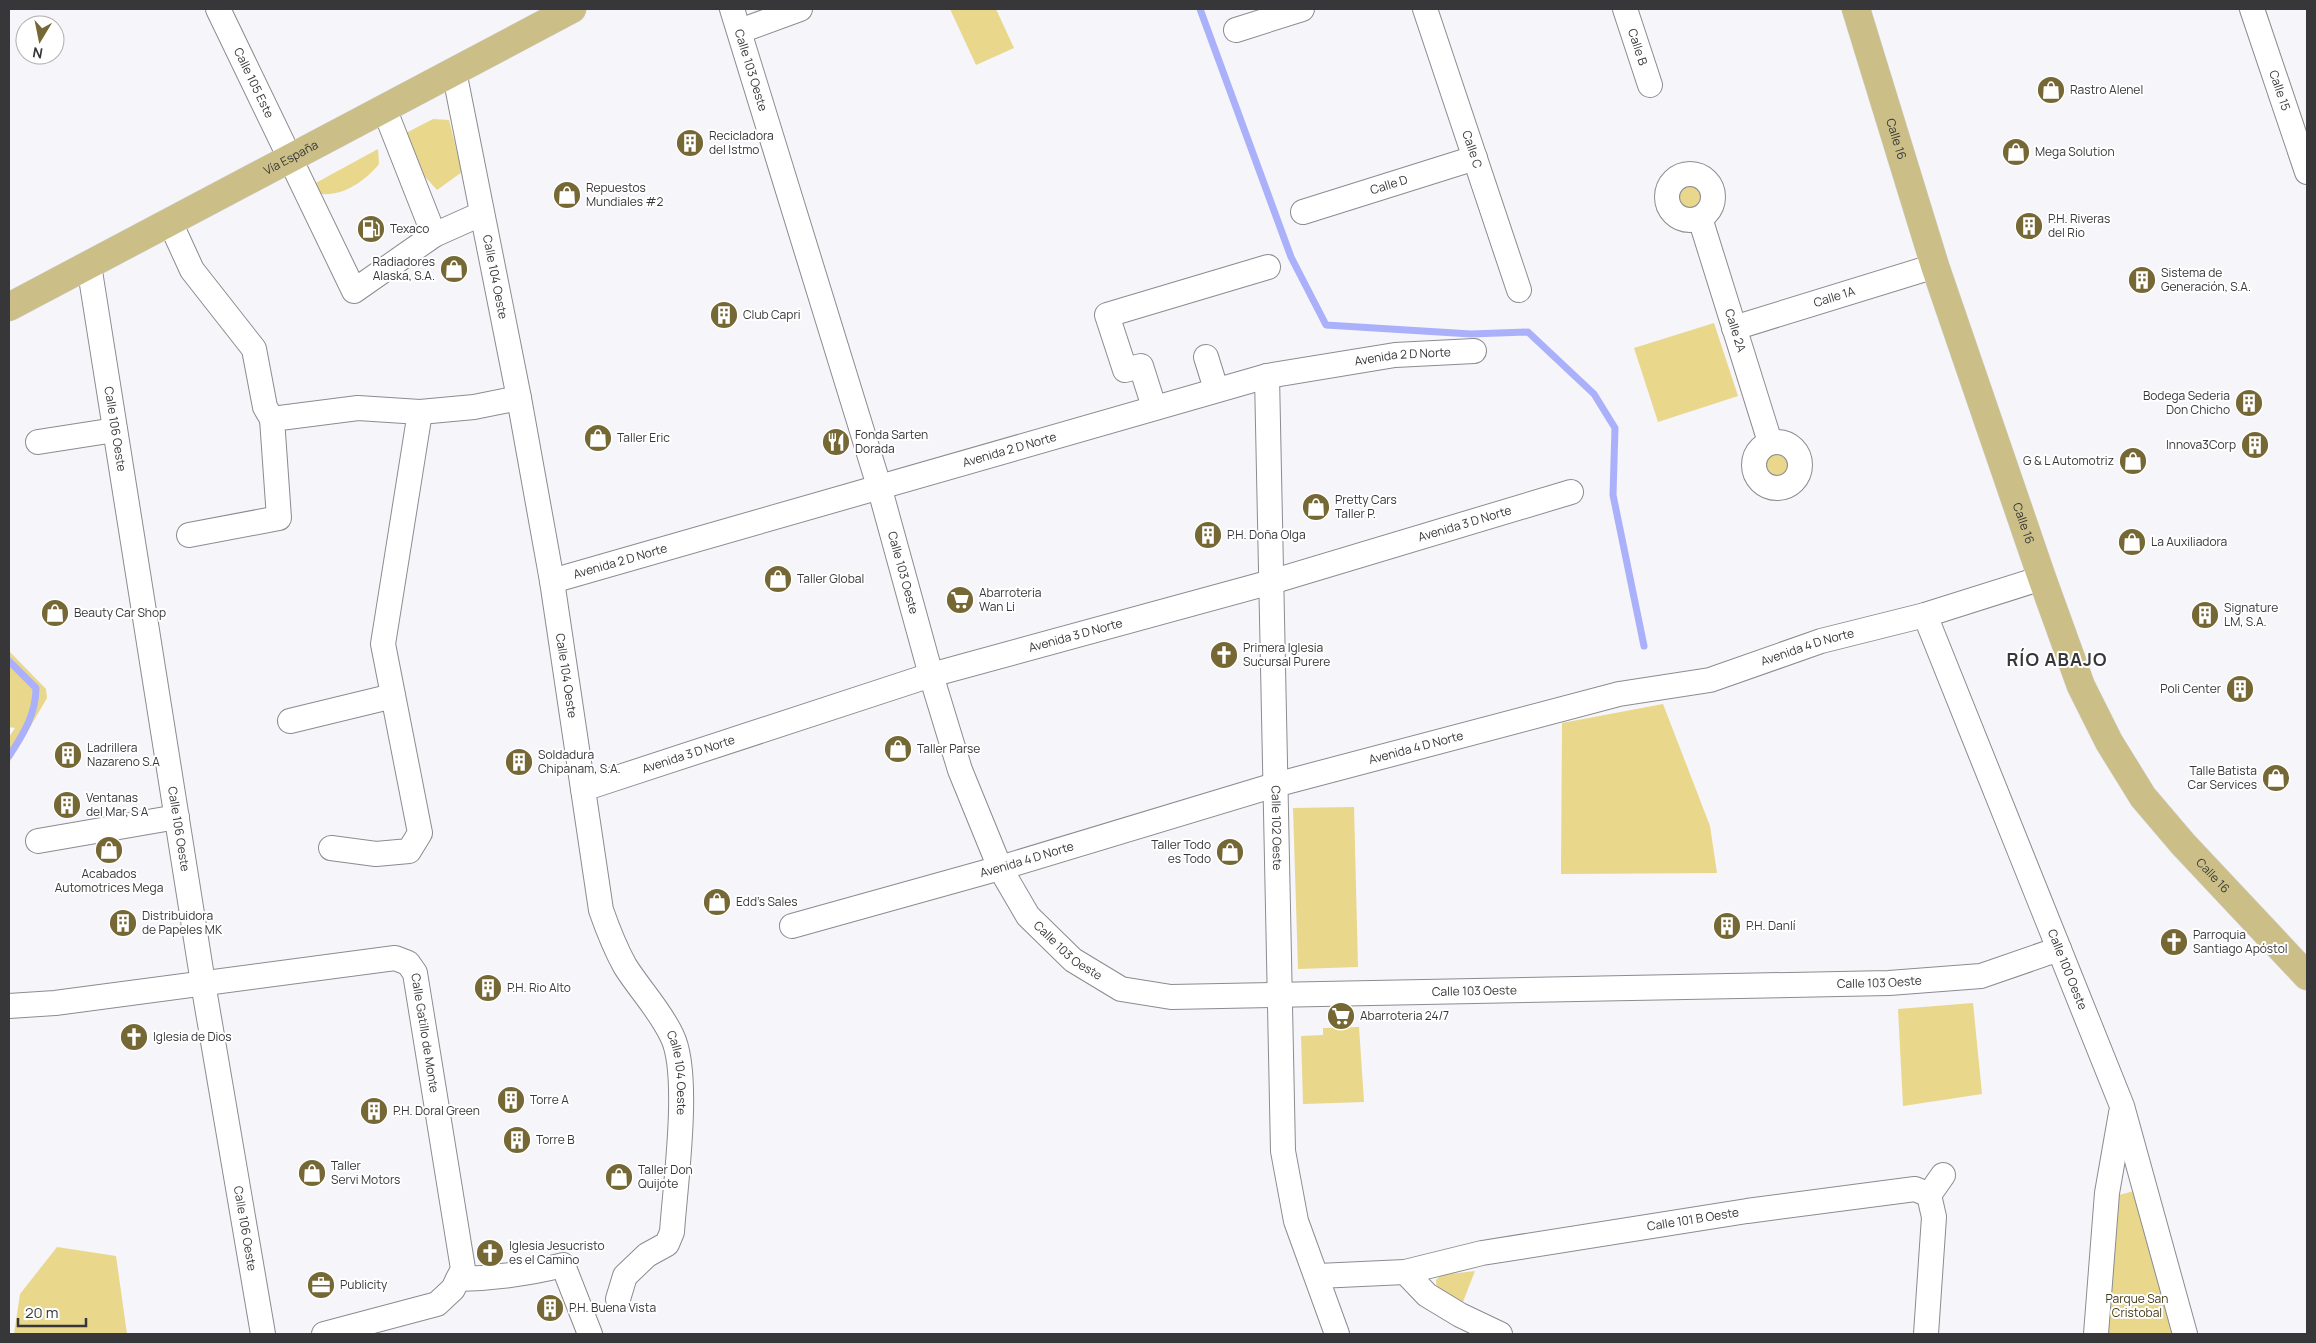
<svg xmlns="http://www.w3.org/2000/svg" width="2316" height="1343" font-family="Manrope,sans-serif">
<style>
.green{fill:#e9d78c}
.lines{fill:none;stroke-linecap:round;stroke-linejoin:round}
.stream{stroke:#abb0fb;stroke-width:7}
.minor-casing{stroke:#8b8b90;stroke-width:26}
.major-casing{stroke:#d3d3d3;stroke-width:29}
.minor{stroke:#fff;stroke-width:24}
.major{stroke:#cbbe86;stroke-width:28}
.labels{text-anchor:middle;stroke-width:4;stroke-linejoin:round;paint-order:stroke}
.street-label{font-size:12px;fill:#373739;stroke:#fff}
.poi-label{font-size:12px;fill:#373739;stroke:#fff;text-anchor:start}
.park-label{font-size:12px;fill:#443b17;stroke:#fff}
.district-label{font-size:18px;font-weight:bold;letter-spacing:1px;fill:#373739;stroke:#fff}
</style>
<rect width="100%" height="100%" fill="#f5f5fa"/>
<path class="green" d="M950,9h46l18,39 -38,17z
M433,119l16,1 13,52 -25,18 -29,-32 -4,-24z
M378,149l1,15c-14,17 -35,32 -58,30l-9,-9z
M1679 198a12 12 0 1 1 24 0a12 12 0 1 1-24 0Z
M1714,323l24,73 -80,26 -24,-74z
M1765 464a12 12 0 1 1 24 0a12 12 0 1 1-24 0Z
M9,651l37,38 1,9 -38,65v-26l6,-9 -6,-1z
M1663,704l47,122 7,47 -156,1 1,-151z
M1354,807l4,160 -60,2 -5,-161z
M1973,1003l9,91 -79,12 -5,-97z
M1359,1027l5,75 -61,2 -2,-68 22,-1v-7z
M2134,1191l40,143h-67l12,-139z
M57,1247l59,9 11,78h-113l6,-40z
M1475,1271l-14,36 -24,-15 -1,-12 5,-5z"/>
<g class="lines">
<path class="stream" d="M1200,9l91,248 35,68 145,9 57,-2 66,62 21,34 -2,67 31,151
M9,661l27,27c0,26 -13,47 -27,68"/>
<defs>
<g id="minor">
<path id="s1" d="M218,9l136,282 80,-56 -50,-127"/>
<path id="s2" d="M732,9l147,477 52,189 29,95 40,98 28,48 45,44 48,29 50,8 718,-14 92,-7 78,-27"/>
<path id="s3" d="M1425,9l94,281"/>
<path id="s4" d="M1625,9l25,76"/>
<path id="s5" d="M2252,9l55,163"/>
<path d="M1236,30l66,-21"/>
<path d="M740,31l60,-22"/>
<path id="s6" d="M454,71l65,327 33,183 49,329c7,20 14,38 24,56 15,24 35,44 47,70 19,38 3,150 0,196l-5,12 -20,11 -22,21 -7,23"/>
<circle cx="1690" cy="197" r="23"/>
<path id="s7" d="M1303,212l172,-54"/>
<path id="s8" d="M1700,218l70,224"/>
<path d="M170,222l22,48 62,79 11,58 7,12"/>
<path d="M434,235l47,-21"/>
<path id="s9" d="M89,265l114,718 60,351"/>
<path id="s10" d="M1734,328l201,-62"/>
<path d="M1206,357l10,32"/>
<path id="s11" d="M1267,376l16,775 13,70 41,113"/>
<path d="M1154,407l-13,-41 -16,4 -18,-55 161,-48"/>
<circle cx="1777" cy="465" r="23"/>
<path d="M38,442l77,-12"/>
<path d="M189,535l90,-17 -7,-99 86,-11 62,4 54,-5 45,-9"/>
<path id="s12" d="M552,581l715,-205 128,-21 79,-4"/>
<path id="s13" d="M1925,615l197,491 63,228"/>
<path d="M290,721l103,-25"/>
<path id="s14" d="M583,789l348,-114 340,-93 300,-90"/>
<path d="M38,841l139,-24"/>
<path d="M331,848l45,6 33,-3 11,-18 -37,-189 37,-232"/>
<path id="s15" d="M792,926l208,-58 275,-83 344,-91 91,-14 111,-39 104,-26 117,-37"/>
<path id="s16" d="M9,1006l46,-3 340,-45 13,5 7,10 48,296 -10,20 -16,15 -113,30"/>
<path d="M1929,1195l14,-20"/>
<path d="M1405,1272l22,23 33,20 40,19"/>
<path id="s17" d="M1318,1276l87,-4 77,-19 265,-42 168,-22 14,6 5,22 -8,117"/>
<path d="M458,1279c37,-1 70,-5 105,-14l27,69"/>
<path d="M2096,1334l11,-141 14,-80"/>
</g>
<g id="major">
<path id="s18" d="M1856,9l79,257 107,312 39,108 28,56 34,55 40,47 124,132"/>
<path id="s19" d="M9,307l563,-298"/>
</g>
</defs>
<use href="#minor" class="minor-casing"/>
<use href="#major" class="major-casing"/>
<use href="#minor" class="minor"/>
<use href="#major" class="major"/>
</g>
<defs>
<symbol id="shop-disc" viewBox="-11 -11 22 22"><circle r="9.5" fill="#756835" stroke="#fff"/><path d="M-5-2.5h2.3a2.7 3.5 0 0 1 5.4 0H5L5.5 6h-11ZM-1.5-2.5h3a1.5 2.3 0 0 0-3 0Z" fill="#fff"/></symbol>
<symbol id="building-disc" viewBox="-11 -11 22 22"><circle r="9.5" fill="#756835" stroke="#fff"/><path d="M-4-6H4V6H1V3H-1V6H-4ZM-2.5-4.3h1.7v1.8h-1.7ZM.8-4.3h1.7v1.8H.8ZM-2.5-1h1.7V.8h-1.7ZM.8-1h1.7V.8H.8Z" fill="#fff"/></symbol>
<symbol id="fuel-disc" viewBox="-11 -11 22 22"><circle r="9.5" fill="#756835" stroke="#fff"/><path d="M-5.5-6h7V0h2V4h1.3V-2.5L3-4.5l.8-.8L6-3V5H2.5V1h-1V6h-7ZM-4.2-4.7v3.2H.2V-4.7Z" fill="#fff"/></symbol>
<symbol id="restaurant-disc" viewBox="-11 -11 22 22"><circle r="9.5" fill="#756835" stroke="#fff"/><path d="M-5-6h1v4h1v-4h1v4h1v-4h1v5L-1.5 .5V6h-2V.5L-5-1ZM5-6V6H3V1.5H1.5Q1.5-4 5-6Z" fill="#fff"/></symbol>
<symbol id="supermarket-disc" viewBox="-11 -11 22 22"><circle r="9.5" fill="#756835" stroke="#fff"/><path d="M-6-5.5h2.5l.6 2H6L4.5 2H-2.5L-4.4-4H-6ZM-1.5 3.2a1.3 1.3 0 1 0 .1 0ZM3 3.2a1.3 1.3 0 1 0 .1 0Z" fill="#fff"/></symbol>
<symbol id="church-disc" viewBox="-11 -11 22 22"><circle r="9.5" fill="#756835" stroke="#fff"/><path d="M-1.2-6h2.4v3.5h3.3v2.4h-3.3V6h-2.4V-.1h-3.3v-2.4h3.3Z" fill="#fff"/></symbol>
<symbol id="office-disc" viewBox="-11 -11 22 22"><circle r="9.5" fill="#756835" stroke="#fff"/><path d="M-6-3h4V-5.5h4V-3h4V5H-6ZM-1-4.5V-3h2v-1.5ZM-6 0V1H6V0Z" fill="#fff"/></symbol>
</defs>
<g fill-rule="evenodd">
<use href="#shop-disc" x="2035" y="74" width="32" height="32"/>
<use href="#building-disc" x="674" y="127" width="32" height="32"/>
<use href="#shop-disc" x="2000" y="136" width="32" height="32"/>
<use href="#shop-disc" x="551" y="179" width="32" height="32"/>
<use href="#building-disc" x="2013" y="210" width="32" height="32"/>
<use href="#fuel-disc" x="355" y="213" width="32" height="32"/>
<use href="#shop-disc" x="438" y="253" width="32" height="32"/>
<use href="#building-disc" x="2126" y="264" width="32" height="32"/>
<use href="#building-disc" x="708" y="299" width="32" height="32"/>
<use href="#building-disc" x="2233" y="387" width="32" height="32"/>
<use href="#shop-disc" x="582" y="422" width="32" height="32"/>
<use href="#restaurant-disc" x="820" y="426" width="32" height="32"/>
<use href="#building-disc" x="2239" y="429" width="32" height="32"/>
<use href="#shop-disc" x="2117" y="445" width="32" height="32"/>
<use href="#shop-disc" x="1300" y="491" width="32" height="32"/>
<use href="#building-disc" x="1192" y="519" width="32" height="32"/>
<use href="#shop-disc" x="2116" y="526" width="32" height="32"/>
<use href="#shop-disc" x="762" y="563" width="32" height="32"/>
<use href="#supermarket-disc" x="944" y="584" width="32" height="32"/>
<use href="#shop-disc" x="39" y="597" width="32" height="32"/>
<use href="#building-disc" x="2189" y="599" width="32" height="32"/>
<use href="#church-disc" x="1208" y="639" width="32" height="32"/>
<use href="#building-disc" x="2224" y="673" width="32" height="32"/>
<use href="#shop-disc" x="882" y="733" width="32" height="32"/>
<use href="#building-disc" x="52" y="739" width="32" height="32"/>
<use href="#building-disc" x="503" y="746" width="32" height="32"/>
<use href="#shop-disc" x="2260" y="762" width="32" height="32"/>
<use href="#building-disc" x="51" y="789" width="32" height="32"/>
<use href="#shop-disc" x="93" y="834" width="32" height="32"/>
<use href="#shop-disc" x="1214" y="836" width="32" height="32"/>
<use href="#shop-disc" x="701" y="886" width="32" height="32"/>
<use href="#building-disc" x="107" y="907" width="32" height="32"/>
<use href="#building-disc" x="1711" y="910" width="32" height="32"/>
<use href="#church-disc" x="2158" y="926" width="32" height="32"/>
<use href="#building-disc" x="472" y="972" width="32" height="32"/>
<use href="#supermarket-disc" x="1325" y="1000" width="32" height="32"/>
<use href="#church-disc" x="118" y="1021" width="32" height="32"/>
<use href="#building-disc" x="495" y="1084" width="32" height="32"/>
<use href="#building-disc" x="358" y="1095" width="32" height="32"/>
<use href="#building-disc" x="501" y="1124" width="32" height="32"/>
<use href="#shop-disc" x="296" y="1157" width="32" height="32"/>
<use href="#shop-disc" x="603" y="1161" width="32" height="32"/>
<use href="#church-disc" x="474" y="1237" width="32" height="32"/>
<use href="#office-disc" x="305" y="1269" width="32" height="32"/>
<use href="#building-disc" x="534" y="1292" width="32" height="32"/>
</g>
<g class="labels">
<g class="street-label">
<text dy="4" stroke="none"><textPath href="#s4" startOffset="40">Calle B</textPath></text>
<text dy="4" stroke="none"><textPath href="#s2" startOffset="64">Calle 103 Oeste</textPath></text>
<text dy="4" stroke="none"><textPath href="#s1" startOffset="82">Calle 105 Este</textPath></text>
<text dy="4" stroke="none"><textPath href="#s5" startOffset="86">Calle 15</textPath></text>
<text dy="4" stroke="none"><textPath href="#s18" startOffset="136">Calle 16</textPath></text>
<text dy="4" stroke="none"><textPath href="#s3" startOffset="148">Calle C</textPath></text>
<text dy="4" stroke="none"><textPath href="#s19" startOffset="319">Vía España</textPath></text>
<text dy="4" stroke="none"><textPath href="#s7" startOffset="90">Calle D</textPath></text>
<text dy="4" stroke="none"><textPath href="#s6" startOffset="210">Calle 104 Oeste</textPath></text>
<text dy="4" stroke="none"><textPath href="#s10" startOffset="105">Calle 1A</textPath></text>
<text dy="4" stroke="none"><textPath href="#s8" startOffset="118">Calle 2A</textPath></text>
<text dy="4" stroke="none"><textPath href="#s12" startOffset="881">Avenida 2 D Norte</textPath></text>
<text dy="4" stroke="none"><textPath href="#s9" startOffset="166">Calle 106 Oeste</textPath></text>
<text dy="4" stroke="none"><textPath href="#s12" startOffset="476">Avenida 2 D Norte</textPath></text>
<text dy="4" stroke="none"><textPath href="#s14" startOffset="921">Avenida 3 D Norte</textPath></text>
<text dy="4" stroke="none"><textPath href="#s18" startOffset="541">Calle 16</textPath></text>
<text dy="4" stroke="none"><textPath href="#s12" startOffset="71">Avenida 2 D Norte</textPath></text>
<text dy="4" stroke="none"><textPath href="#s2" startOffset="589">Calle 103 Oeste</textPath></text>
<text dy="4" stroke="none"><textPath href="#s14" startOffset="516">Avenida 3 D Norte</textPath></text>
<text dy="4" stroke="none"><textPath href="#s15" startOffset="1054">Avenida 4 D Norte</textPath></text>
<text dy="4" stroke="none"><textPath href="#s6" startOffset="615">Calle 104 Oeste</textPath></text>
<text dy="4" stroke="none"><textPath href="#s15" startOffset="649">Avenida 4 D Norte</textPath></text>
<text dy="4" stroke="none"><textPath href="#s14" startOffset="111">Avenida 3 D Norte</textPath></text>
<text dy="4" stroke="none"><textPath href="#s11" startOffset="452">Calle 102 Oeste</textPath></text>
<text dy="4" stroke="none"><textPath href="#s9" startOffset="571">Calle 106 Oeste</textPath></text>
<text dy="4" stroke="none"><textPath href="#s15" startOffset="244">Avenida 4 D Norte</textPath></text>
<text dy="4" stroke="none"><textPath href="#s18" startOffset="946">Calle 16</textPath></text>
<text dy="4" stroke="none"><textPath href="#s2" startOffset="1009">Calle 103 Oeste</textPath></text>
<text dy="4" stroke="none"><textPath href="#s13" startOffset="382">Calle 100 Oeste</textPath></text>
<text dy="4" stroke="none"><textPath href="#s2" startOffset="1834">Calle 103 Oeste</textPath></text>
<text dy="4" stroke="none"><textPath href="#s2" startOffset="1429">Calle 103 Oeste</textPath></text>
<text dy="4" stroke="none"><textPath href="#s16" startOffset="476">Calle Gatillo de Monte</textPath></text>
<text dy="4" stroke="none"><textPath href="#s6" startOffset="1035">Calle 104 Oeste</textPath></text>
<text dy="4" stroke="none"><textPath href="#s17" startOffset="380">Calle 101 B Oeste</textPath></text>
<text dy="4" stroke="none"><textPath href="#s9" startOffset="976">Calle 106 Oeste</textPath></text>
</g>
<g class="poi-label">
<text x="2070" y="94">Rastro Alenel</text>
<text x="709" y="140">Recicladora<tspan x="709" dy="14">del Istmo</tspan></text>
<text x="2035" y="156">Mega Solution</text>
<text x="586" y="192">Repuestos<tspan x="586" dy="14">Mundiales #2</tspan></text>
<text x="2048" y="223">P.H. Riveras<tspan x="2048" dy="14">del Rio</tspan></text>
<text x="390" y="233">Texaco</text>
<text x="435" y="266" text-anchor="end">Radiadores<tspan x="435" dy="14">Alaska, S.A.</tspan></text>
<text x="2161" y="277">Sistema de<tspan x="2161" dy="14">Generación, S.A.</tspan></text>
<text x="743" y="319">Club Capri</text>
<text x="2230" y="400" text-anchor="end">Bodega Sederia<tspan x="2230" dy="14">Don Chicho</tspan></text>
<text x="855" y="439">Fonda Sarten<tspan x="855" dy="14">Dorada</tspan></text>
<text x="617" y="442">Taller Eric</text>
<text x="2236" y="449" text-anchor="end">Innova3Corp</text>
<text x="2114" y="465" text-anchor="end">G &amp; L Automotriz</text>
<text x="1335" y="504">Pretty Cars<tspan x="1335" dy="14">Taller P.</tspan></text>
<text x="1227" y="539">P.H. Doña Olga</text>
<text x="2151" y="546">La Auxiliadora</text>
<text x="797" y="583">Taller Global</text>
<text x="979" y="597">Abarroteria<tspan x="979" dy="14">Wan Li</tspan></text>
<text x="2224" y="612">Signature<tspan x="2224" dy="14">LM, S.A.</tspan></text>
<text x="74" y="617">Beauty Car Shop</text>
<text x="1243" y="652">Primera Iglesia<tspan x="1243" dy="14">Sucursal Purere</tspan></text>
<text x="2221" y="693" text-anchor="end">Poli Center</text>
<text x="87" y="752">Ladrillera<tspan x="87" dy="14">Nazareno S.A</tspan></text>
<text x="917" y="753">Taller Parse</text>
<text x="538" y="759">Soldadura<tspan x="538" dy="14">Chipanam, S.A.</tspan></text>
<text x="2257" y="775" text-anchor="end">Talle Batista<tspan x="2257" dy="14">Car Services</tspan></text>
<text x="86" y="802">Ventanas<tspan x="86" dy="14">del Mar, S A</tspan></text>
<text x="1211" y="849" text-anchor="end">Taller Todo<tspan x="1211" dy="14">es Todo</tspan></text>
<text x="109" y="878" text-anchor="middle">Acabados<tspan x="109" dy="14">Automotrices Mega</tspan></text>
<text x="736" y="906">Edd's Sales</text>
<text x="142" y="920">Distribuidora<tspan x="142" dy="14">de Papeles MK</tspan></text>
<text x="1746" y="930">P.H. Danlí</text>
<text x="2193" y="939">Parroquia<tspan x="2193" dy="14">Santiago Apóstol</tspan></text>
<text x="507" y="992">P.H. Rio Alto</text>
<text x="1360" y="1020">Abarroteria 24/7</text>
<text x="153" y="1041">Iglesia de Dios</text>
<text x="530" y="1104">Torre A</text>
<text x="393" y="1115">P.H. Doral Green</text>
<text x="536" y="1144">Torre B</text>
<text x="331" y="1170">Taller<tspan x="331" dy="14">Servi Motors</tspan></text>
<text x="638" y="1174">Taller Don<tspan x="638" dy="14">Quijote</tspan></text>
<text x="509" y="1250">Iglesia Jesucristo<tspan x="509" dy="14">es el Camino</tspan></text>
<text x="340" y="1289">Publicity</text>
<text x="569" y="1312">P.H. Buena Vista</text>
</g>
<g class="park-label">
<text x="2137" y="1303">Parque San<tspan x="2137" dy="14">Cristobal</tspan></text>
</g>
<g class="district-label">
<text x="2057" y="666">RÍO ABAJO</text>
</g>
</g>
<rect width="2316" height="1343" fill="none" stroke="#373739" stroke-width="20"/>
<g transform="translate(40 40) rotate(190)"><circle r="24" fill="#ffffff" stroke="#afafb0"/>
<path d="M0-4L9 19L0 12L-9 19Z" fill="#756835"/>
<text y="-8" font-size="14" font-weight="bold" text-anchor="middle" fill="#373739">N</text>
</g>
<path d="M18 1318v8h68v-8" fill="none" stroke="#373739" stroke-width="2.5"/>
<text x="25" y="1318" font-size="15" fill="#373739" stroke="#ffffff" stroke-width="4" paint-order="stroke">20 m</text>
</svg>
